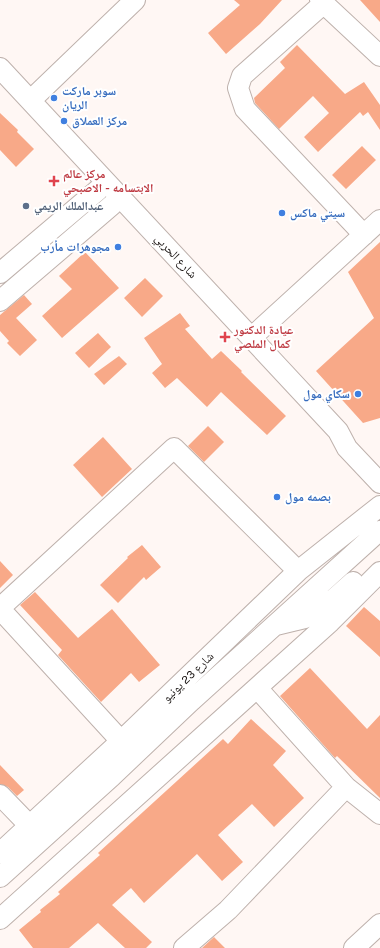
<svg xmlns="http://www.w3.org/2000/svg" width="380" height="948" font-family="Karla,'Noto Naskh Arabic',sans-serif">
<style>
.building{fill:#f8a988}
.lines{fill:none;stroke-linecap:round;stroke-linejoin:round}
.minor-casing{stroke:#beb1ac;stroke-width:22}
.minor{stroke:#fff;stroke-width:20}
.shop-dot{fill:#3f7fe0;stroke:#fff;stroke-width:1.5}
.health-dot{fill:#e0444e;stroke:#fff;stroke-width:1.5}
.service-dot{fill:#5c6f8a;stroke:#fff;stroke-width:1.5}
.labels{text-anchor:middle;stroke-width:4;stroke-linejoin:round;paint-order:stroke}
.shop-label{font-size:12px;font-weight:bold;fill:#366cbe;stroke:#fff;text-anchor:start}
.health-label{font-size:12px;font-weight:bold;fill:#be3a42;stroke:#fff;text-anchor:start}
.service-label{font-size:12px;font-weight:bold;fill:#4e5e75;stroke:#fff;text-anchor:start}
.street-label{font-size:12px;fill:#181311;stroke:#fff}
</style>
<rect width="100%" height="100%" fill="#fff7f4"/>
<path class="building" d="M234,0h48l-22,24 -34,30 -18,-21 32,-28z
M360,0h20v22z
M297,45l48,49 19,-12 16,23v25l-12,-18 -5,4 -3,-4 -42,40 -14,-15 25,-24 -16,-17 -34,33 -24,-26 -1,-5 31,-30 -5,-6z
M0,113l18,17 -1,2 17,17 -18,18 -16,-17z
M362,146l14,14 -30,29 -14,-14z
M380,242v176l-17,5 -47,-52 58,-53 -26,-46z
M85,252l34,36 -57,50 -20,-22 30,-27 -13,-13z
M145,278l18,18 -21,21 -18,-19z
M24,295l8,9 -16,14 21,22 -17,16 -13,-13 2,-2 -9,-10v-16z
M180,313l10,13 -5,3 27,30 9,-8 21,20 -1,1 45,44 -19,19 -46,-43 -14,15 -30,-29 -12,10 -13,-15 10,-9 -18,-26z
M98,333l13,14 -22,21 -14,-15z
M119,356l8,8 -23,21 -10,-11z
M208,426l16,16 -20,20 -16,-16z
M103,437l29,32 -30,28 -29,-32z
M142,545l19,22 -15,13 -2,-3 -26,26 -18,-18 28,-27 -1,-1z
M0,561l13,14 -13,13z
M35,592l43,46 34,-29 48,56 -21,17 -8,-9 -30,29 -43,-47 4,-5 -42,-45z
M364,607l16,14v36l-34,-31z
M310,668l57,61 13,-14v83l-43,-42 -2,2 -55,-62z
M251,719l35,32 -13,14 31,33 -30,29 -22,-23 -34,31 25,27 -21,19 -25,-27 -53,49 -13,-15 -19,17 40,37 -6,6h-21l-27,-25 -29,25h-36l-14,-18 22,-18 -1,-2 20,-16 -2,-2 42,-37 -2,-2 125,-114 5,5z
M0,765l24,25 -7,6 -9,-9 -8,-3z
M214,937l11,11h-23z"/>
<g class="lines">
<defs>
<path id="minor" d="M320,0l60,56
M324,3l-82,73 -4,12 7,21 119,126
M0,68l338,363 9,17 33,35
M31,100l104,-100
M0,273l98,-83
M0,301l112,-96
M252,337l128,-117
M0,608l174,-160 124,123
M0,609l121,132
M276,625l29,-7 30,-20 18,-16
M257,688l89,99 34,27
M0,795l30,31
M0,853l121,-112 177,-170 82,-65
M0,877l112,-101 79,-75 188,-170
M0,919l330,-297 50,-50
M184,948l44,-38 118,-123
M354,948l26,-24"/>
</defs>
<use href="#minor" class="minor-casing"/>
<use href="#minor" class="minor"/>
</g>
<g class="shop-dot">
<circle cx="54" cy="98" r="4"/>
<circle cx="64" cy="121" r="4"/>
<circle cx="282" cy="213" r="4"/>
<circle cx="118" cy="247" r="4"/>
<circle cx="358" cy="394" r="4"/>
<circle cx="277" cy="497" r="4"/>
</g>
<g class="health-dot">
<path d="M52 175h4v4h4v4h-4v4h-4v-4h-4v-4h4z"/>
<path d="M223 331h4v4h4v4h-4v4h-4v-4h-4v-4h4z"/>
</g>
<circle class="service-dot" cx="26" cy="206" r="4"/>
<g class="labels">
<g class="shop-label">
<text x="62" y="95">سوبر ماركت<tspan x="62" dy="14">الريان</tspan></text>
<text x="72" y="125">مركز العملاق</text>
<text x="290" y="217">سيتي ماكس</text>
<text x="110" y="251" text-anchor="end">مجوهرات مأرب</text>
<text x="350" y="398" text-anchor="end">سكاي مول</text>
<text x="285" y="501">بصمه مول</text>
</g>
<g class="health-label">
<text x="63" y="178">مركز عالم<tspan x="63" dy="14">الابتسامه - الاصبحي</tspan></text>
<text x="234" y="334">عيادة الدكتور<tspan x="234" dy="14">كمال الملصي</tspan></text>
</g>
<g class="service-label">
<text x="34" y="210">عبدالملك الريمي</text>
</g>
<g class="street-label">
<text transform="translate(176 256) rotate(47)" y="4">شارع الحربي</text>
<text transform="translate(188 677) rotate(-44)" y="4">شارع 23 يونيو</text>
</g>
</g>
</svg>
